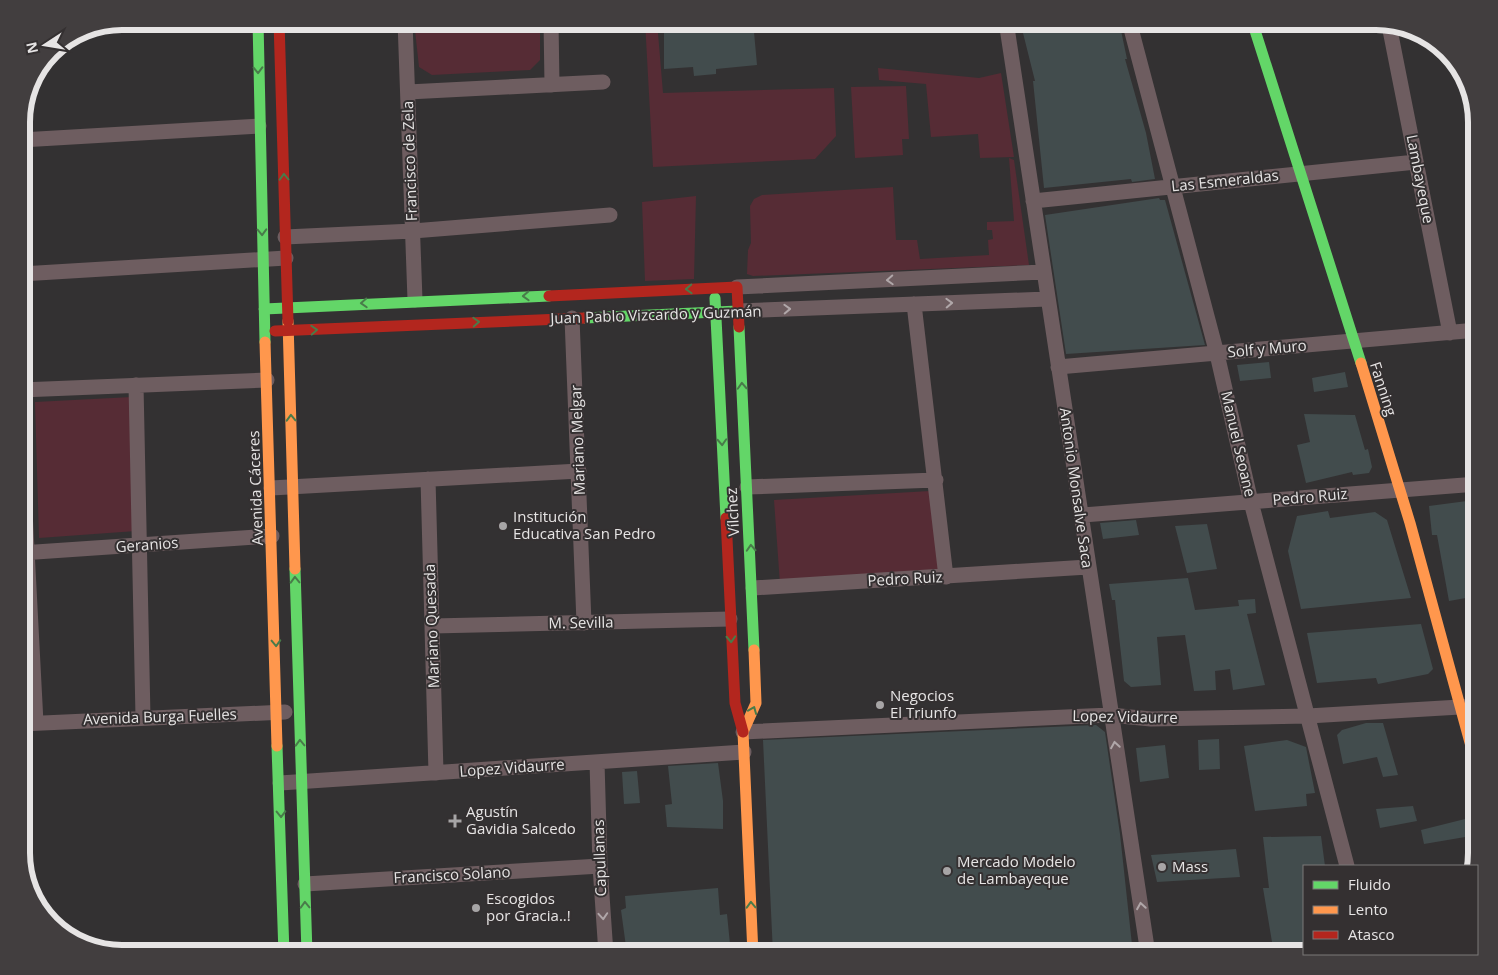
<svg xmlns="http://www.w3.org/2000/svg" width="1498" height="975" font-family="'Open Sans',sans-serif">
<style>
.green{fill:#562c35}
.building{fill:#424c4d}
.lines{fill:none;stroke-linecap:round;stroke-linejoin:round}
.street{stroke:#6e5d60;stroke-width:15}
.fast{stroke:#63d668;stroke-width:11}
.slow{stroke:#ff974d;stroke-width:11}
.jam{stroke:#b3261e;stroke-width:11}
.oneway{stroke:#497b4a}
.oneway2{stroke:#b0a7a9}
.poi-dot{fill:#a7a5a6;stroke:#343031;stroke-width:2}
.labels{text-anchor:middle;stroke-width:4;stroke-linejoin:round;paint-order:stroke}
.street-label{font-size:15px;fill:#e6e4e4;stroke:#343031}
.poi-label{font-size:15px;fill:#e6e4e4;stroke:#343031;text-anchor:start}
.rim{fill:none;stroke:#e6e4e4;stroke-width:6}
</style>
<rect width="100%" height="100%" fill="#333132"/>
<path class="green" d="M414,21h126v39l-10,10 -98,5 -13,-8z
M645,21h12l6,72 171,-5 2,48 -21,23 -162,8z
M878,68l101,10 22,-5 13,84 -34,1 -2,-24 -47,3 -5,-53 -47,-4z
M906,86l3,53h-7l1,16 -48,3 -4,-71z
M1009,158l5,2 15,105 -276,11 -6,-2 1,-24 3,-7 -1,-37 4,-7 8,-4 131,-8 3,53h21l3,19 69,-4 -1,-15 5,-1 -1,-9h-5v-8l27,-1z
M696,196l-2,83 -49,2 -3,-79z
M132,397l4,134 -97,7 -4,-136z
M930,491l9,84 -159,9 -6,-84z"/>
<path class="building" d="M664,21h89l4,44 -41,4v5l-22,2 -1,-9 -29,2z
M1020,21h99l8,38h-2l21,74 9,46 -23,3 -1,-3 -87,9 -11,-107h2z
M1159,198l1,2h5l40,145 -139,9 -21,-139z
M1269,362l2,16 -31,3 -3,-16z
M1345,372l3,15 -34,5 -2,-14z
M1304,414l51,1 10,35 3,-1 4,18 -3,6 -16,2 -1,-3 -46,11 -9,-38 13,-3z
M1467,501l6,48 4,-1v48l-28,5 -12,-66h-5l-3,-29z
M1328,511l2,7 45,-6 12,8 24,78 -110,11 -13,-58 9,-35z
M1136,520l3,15 -36,4 -3,-16z
M1207,524l10,45 -30,4 -12,-47z
M1188,578l7,32 44,-4 -1,-6 17,-1 1,14 -9,1 18,71 -32,5 -3,-21 -15,2 1,19 -22,1 -9,-56 -28,2 4,48 -30,2 -7,-6 -9,-81h-3l-3,-16z
M1421,624l12,45 -5,5 -50,10 -2,-6 -59,5 -10,-50z
M1366,723h17l15,52 -15,2 -6,-20 -34,7 -6,-29 5,-5z
M1096,725l9,7 15,102 13,120 -199,-2v2h-161l-10,-214z
M1219,739l1,30 -21,1 -1,-30z
M1287,740l19,7 9,46 -9,1 1,12 -52,5 -11,-65z
M1165,745l4,33 -29,4 -4,-34z
M718,763l5,38v28l-56,-2 -2,-22 7,-1 -4,-38z
M637,771l3,32 -16,1 -2,-32z
M1413,806l4,15 -37,7 -4,-19z
M1477,816v19l-53,9 -3,-14z
M1321,836l4,30h-21v85l-30,3 -11,-66h6l-6,-51z
M1236,849l4,28 -83,5 -6,-27z
M718,888l2,27 7,-1 4,40h-104l-6,-44 5,-2 -1,-12z"/>
<g class="lines">
<path class="street" d="M405,21l10,279
M551,21l1,64
M1006,21l142,933
M1129,21l88,333 34,148 96,364
M1389,25l61,308
M408,92l195,-10
M21,140l238,-14
M1033,201l383,-39
M285,237l128,-6 197,-16
M21,274l265,-16
M737,287l306,-15
M914,304l32,273
M738,311l309,-12
M572,318l12,305
M1058,367l419,-37
M136,385l7,332
M21,390l246,-10
M21,434l15,289
M428,479l8,294
M747,487l189,-7
M271,488l308,-17
M1083,515l394,-31
M21,553l251,-17
M753,588l335,-21
M432,626l298,-7
M21,724l264,-12
M743,732l367,-17 41,4 157,-3 169,-10
M597,762l3,104 6,88
M280,783l464,-31
M305,884l295,-18"/>
<path class="fast" d="M258,21l7,321
M1252,21l109,342
M715,298l11,220
M264,309l285,-13
M585,318l153,-7
M739,327l15,323
M295,569l12,385
M277,746l7,208"/>
<path class="slow" d="M288,321l7,248
M265,342l12,404
M1361,363l49,160 67,245
M753,954l-10,-222 13,-29 -2,-53"/>
<path class="jam" d="M279,21l9,300
M549,296l188,-9 2,40
M275,331l310,-13
M726,518l9,185 8,29"/>
</g>
<defs><path id="oneway-chevron" d="M-2-3.5L2.5 0L-2 3.5" fill="none" stroke-width="1.6" stroke-linecap="round" stroke-linejoin="round" transform="scale(1.25)"/></defs>
<g class="oneway">
<use href="#oneway-chevron" transform="translate(258 70) rotate(89)"/>
<use href="#oneway-chevron" transform="translate(284 177) rotate(-92)"/>
<use href="#oneway-chevron" transform="translate(262 232) rotate(88)"/>
<use href="#oneway-chevron" transform="translate(689 289) rotate(178)"/>
<use href="#oneway-chevron" transform="translate(526 296) rotate(178)"/>
<use href="#oneway-chevron" transform="translate(364 303) rotate(177)"/>
<use href="#oneway-chevron" transform="translate(476 322) rotate(-3)"/>
<use href="#oneway-chevron" transform="translate(314 330) rotate(-3)"/>
<use href="#oneway-chevron" transform="translate(742 386) rotate(-93)"/>
<use href="#oneway-chevron" transform="translate(291 418) rotate(-92)"/>
<use href="#oneway-chevron" transform="translate(722 442) rotate(87)"/>
<use href="#oneway-chevron" transform="translate(751 548) rotate(-93)"/>
<use href="#oneway-chevron" transform="translate(295 580) rotate(-92)"/>
<use href="#oneway-chevron" transform="translate(731 639) rotate(87)"/>
<use href="#oneway-chevron" transform="translate(276 643) rotate(88)"/>
<use href="#oneway-chevron" transform="translate(753 710) rotate(-68)"/>
<use href="#oneway-chevron" transform="translate(300 743) rotate(-92)"/>
<use href="#oneway-chevron" transform="translate(281 814) rotate(89)"/>
<use href="#oneway-chevron" transform="translate(305 905) rotate(-92)"/>
<use href="#oneway-chevron" transform="translate(751 905) rotate(-92)"/>
</g>
<g class="oneway2">
<use href="#oneway-chevron" transform="translate(890 280) rotate(177)"/>
<use href="#oneway-chevron" transform="translate(949 303) rotate(-2)"/>
<use href="#oneway-chevron" transform="translate(787 309) rotate(-2)"/>
<use href="#oneway-chevron" transform="translate(1115 745) rotate(-99)"/>
<use href="#oneway-chevron" transform="translate(1141 906) rotate(-99)"/>
<use href="#oneway-chevron" transform="translate(603 916) rotate(86)"/>
</g>
<g class="poi-dot">
<circle cx="503" cy="526" r="5"/>
<circle cx="880" cy="705" r="5"/>
<path d="M452.5 813.5h5v5h5v5h-5v5h-5v-5h-5v-5h5z"/>
<circle cx="1162" cy="867" r="5"/>
<circle cx="947" cy="871" r="5"/>
<circle cx="476" cy="908" r="5"/>
</g>
<g class="labels">
<g class="street-label">
<text transform="translate(410 161) rotate(-92)" y="5">Francisco de Zela</text>
<text transform="translate(1420 179) rotate(79)" y="5">Lambayeque</text>
<text transform="translate(1225 181) rotate(-6)" y="5">Las Esmeraldas</text>
<text transform="translate(656 315) rotate(-2)" y="5">Juan Pablo Vizcardo y Guzmán</text>
<text transform="translate(1267 349) rotate(-5)" y="5">Solf y Muro</text>
<text transform="translate(1383 389) rotate(72)" y="5">Fanning</text>
<text transform="translate(578 440) rotate(-92)" y="5">Mariano Melgar</text>
<text transform="translate(1238 444) rotate(77)" y="5">Manuel Seoane</text>
<text transform="translate(256 488) rotate(-92)" y="5">Avenida Cáceres</text>
<text transform="translate(1076 488) rotate(82)" y="5">Antonio Monsalve Saca</text>
<text transform="translate(1310 497) rotate(-5)" y="5">Pedro Ruiz</text>
<text transform="translate(733 512) rotate(-93)" y="5">Vílchez</text>
<text transform="translate(147 545) rotate(-4)" y="5">Geranios</text>
<text transform="translate(905 579) rotate(-3)" y="5">Pedro Ruiz</text>
<text transform="translate(581 623) rotate(-1)" y="5">M. Sevilla</text>
<text transform="translate(432 626) rotate(-92)" y="5">Mariano Quesada</text>
<text transform="translate(160 717) rotate(-2)" y="5">Avenida Burga Fuelles</text>
<text transform="translate(1125 717) rotate(1)" y="5">Lopez Vidaurre</text>
<text transform="translate(512 768) rotate(-4)" y="5">Lopez Vidaurre</text>
<text transform="translate(600 858) rotate(-92)" y="5">Capullanas</text>
<text transform="translate(452 875) rotate(-3)" y="5">Francisco Solano</text>
</g>
<g class="poi-label">
<text x="513" y="522">Institución<tspan x="513" dy="17">Educativa San Pedro</tspan></text>
<text x="890" y="701">Negocios<tspan x="890" dy="17">El Triunfo</tspan></text>
<text x="466" y="817">Agustín<tspan x="466" dy="17">Gavidia Salcedo</tspan></text>
<text x="957" y="867">Mercado Modelo<tspan x="957" dy="17">de Lambayeque</tspan></text>
<text x="1172" y="872">Mass</text>
<text x="486" y="904">Escogidos<tspan x="486" dy="17">por Gracia..!</tspan></text>
</g>
</g>
<path d="M0 0H1498V975H0ZM122 30H1376A92 92 0 0 1 1468 122V853A92 92 0 0 1 1376 945H122A92 92 0 0 1 30 853V122A92 92 0 0 1 122 30Z" fill="#423e3f" fill-rule="evenodd"/>
<path class="rim" d="M122 30H1376A92 92 0 0 1 1468 122V853A92 92 0 0 1 1376 945H122A92 92 0 0 1 30 853V122A92 92 0 0 1 122 30Z"/>
<rect x="1303" y="865" width="175" height="90" fill="#343031" stroke="#7b7879"/>
<rect x="1313" y="881" width="25" height="8" fill="#63d668" stroke="#7b7879"/>
<text x="1348" y="890" font-size="15" fill="#e6e4e4">Fluido</text>
<rect x="1313" y="906" width="25" height="8" fill="#ff974d" stroke="#7b7879"/>
<text x="1348" y="915" font-size="15" fill="#e6e4e4">Lento</text>
<rect x="1313" y="931" width="25" height="8" fill="#b3261e" stroke="#7b7879"/>
<text x="1348" y="940" font-size="15" fill="#e6e4e4">Atasco</text>
<g transform="translate(45 45) rotate(258)" stroke="#343031" stroke-width="4" paint-order="stroke">
<path d="M0-4L9 19L0 12L-9 19Z" fill="#e6e4e4"/>
<text y="-8" font-size="14" font-weight="bold" text-anchor="middle" fill="#e6e4e4">N</text>
</g>
</svg>
